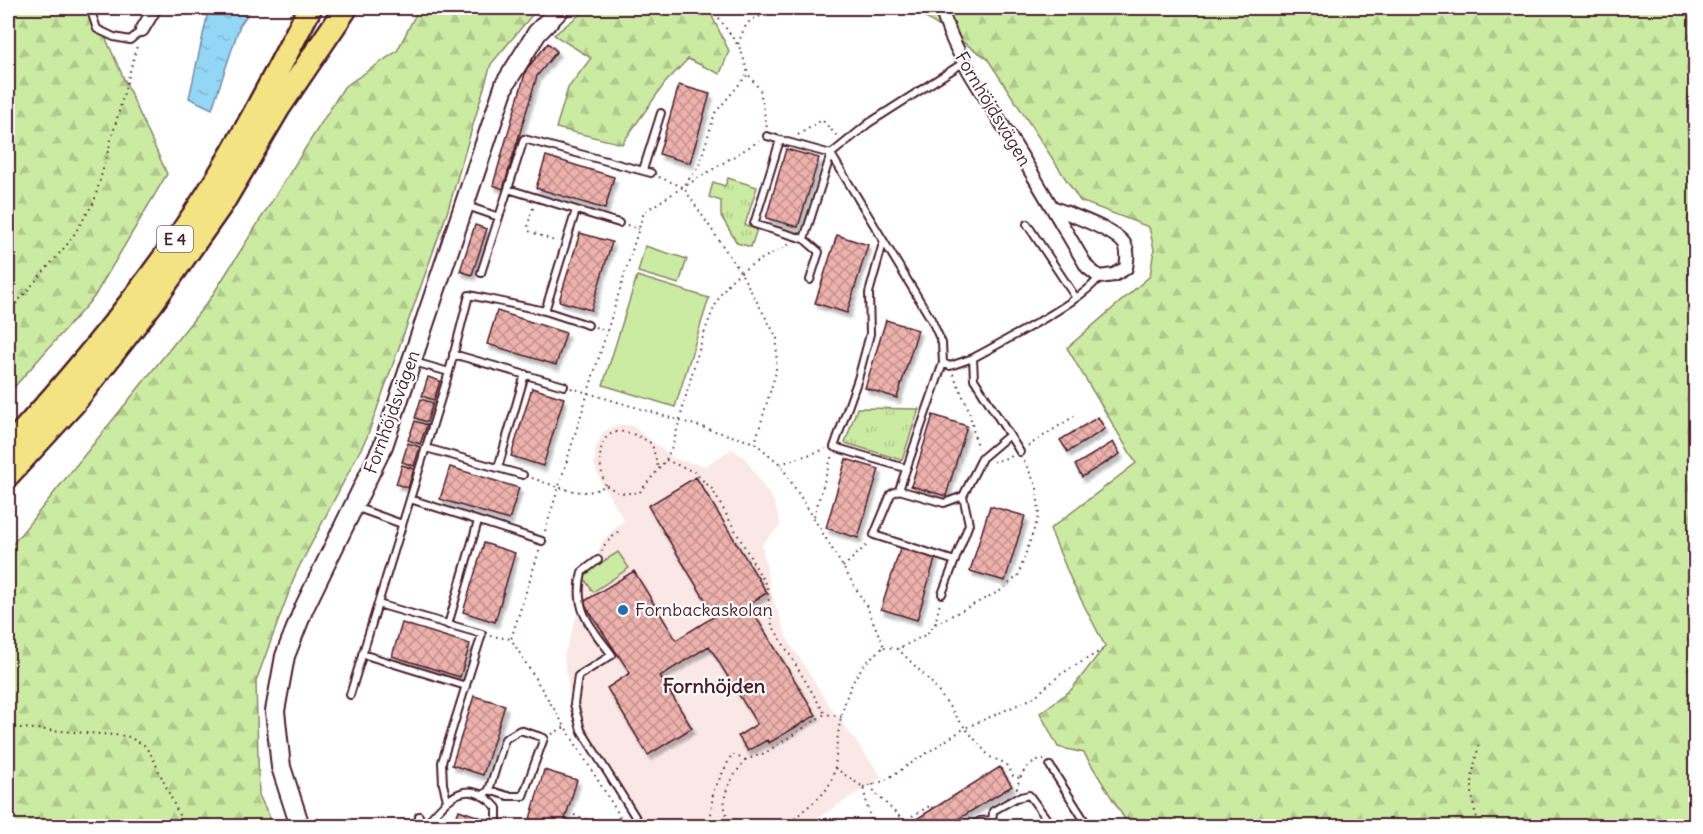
<svg xmlns="http://www.w3.org/2000/svg" width="1703" height="834" font-family="Delius,sans-serif">
<style>
.built{fill:#fae8e6}
.grass{fill:url(#grass-tufts);stroke:#8a8567;stroke-width:1.5}
.forest{fill:url(#forest-firs);stroke:#8a8567;stroke-width:1.5}
.pitch{fill:#cbeba3;stroke:#8a8567;stroke-width:1.5}
.water{fill:url(#water-ripples);stroke:#768da5;stroke-width:1.5}
.building{fill:url(#building-cross-hatch);stroke:#4a1f2b;stroke-width:1.5;filter:url(#shadow)}
.lines{fill:none;stroke-linecap:round;stroke-linejoin:round}
.lane-casing{stroke:#4a1f2b;stroke-width:10}
.street-casing{stroke:#4a1f2b;stroke-width:16}
.secondary-casing{stroke:#4a1f2b;stroke-width:22}
.highway-casing{stroke:#4a1f2b;stroke-width:27}
.path{stroke:#4a1f2b;stroke-width:2;stroke-dasharray:1.5 4.5;stroke-linecap:butt}
.lane{stroke:#fff;stroke-width:6}
.street{stroke:#fff;stroke-width:12}
.secondary{stroke:#fff;stroke-width:18}
.highway{stroke:#f4e382;stroke-width:22}
.poi-dot{fill:#1f6fb2;stroke:#fff;stroke-width:2}
.labels{text-anchor:middle;stroke-width:4.5;stroke-linejoin:round;paint-order:stroke}
.shield{fill:#fff;stroke:#80626b;stroke-width:1.5}
.shield-label{font-size:16px;font-weight:bold;fill:#4a1f2b}
.street-label{font-size:18px;fill:#4a1f2b;stroke:#fff}
.poi-label{font-size:18px;fill:#4a1f2b;stroke:#fff;text-anchor:start}
.neighbourhood-label{font-size:20px;font-weight:bold;fill:#4a1f2b;stroke:#fff}
</style>
<defs>
<pattern id="grass-tufts" width="24" height="20" patternUnits="userSpaceOnUse" patternTransform="scale(1.5)"><rect width="24" height="20" fill="#cbeba3"/><path d="M3 7l-1-3M5 7V3M7 7l1-3M15 17l-1-3M17 17v-4M19 17l1-3" fill="none" stroke="#b0c98c"/></pattern>
<pattern id="forest-firs" width="22" height="20" patternUnits="userSpaceOnUse" patternTransform="scale(1.5)"><rect width="22" height="20" fill="#cbeba3"/><path d="M5 1l3.5 6h-7zM16 11l3.5 6h-7z" fill="#b0c98c"/></pattern>
<pattern id="water-ripples" width="26" height="14" patternUnits="userSpaceOnUse" patternTransform="scale(1.5)"><rect width="26" height="14" fill="#94d6f6"/><path d="M2 4q2-2 4 0t4 0M15 11q2-2 4 0t4 0" fill="none" stroke="#81b7d3"/></pattern>
<pattern id="building-cross-hatch" width="8" height="8" patternUnits="userSpaceOnUse" patternTransform="scale(1.5)"><rect width="8" height="8" fill="#edb2ad"/><path d="M0 0l8 8M0 8l8-8" fill="none" stroke="#c2908d"/></pattern>
<filter id="shadow"><feDropShadow dx="3" dy="5" stdDeviation="1.5" flood-color="#0004"/></filter>
</defs>
<rect width="100%" height="100%" fill="#fff"/>
<filter id="ink" filterUnits="userSpaceOnUse"><feTurbulence type="fractalNoise" baseFrequency=".0167" numOctaves="2"/><feDisplacementMap in="SourceGraphic" scale="12" xChannelSelector="R" yChannelSelector="G"/><feConvolveMatrix kernelMatrix="1 2 1 2 8 2 1 2 1" color-interpolation-filters="sRGB"/></filter>
<g filter="url(#ink)">
<path class="built" d="M616,425h15l44,34 30,7 27,-17 13,9 29,44 7,23 -19,19 10,52 16,44 41,65 53,72 -77,49h-168l-64,-107 -9,-62 14,-46 -5,-15 2,-16 7,-15 15,-11 7,-15 20,-19 -23,-38 -7,-18 2,-17 7,-15z"/>
<path class="grass" d="M728,178l29,9 -12,38 12,4 -6,18 -14,-4 -16,-27v-15l-12,-4 4,-15 12,4z
M857,408l62,1 -17,51 -57,-17z"/>
<path class="forest" d="M8,8h84l75,166 -73,123 -86,97z
M419,8h119l-47,56 -44,149 -80,224 -71,136 -40,108 3,114 15,31h-266v-276l202,-251 134,-212 53,-36z
M588,8h120l21,43 -9,23 -32,-15 -23,24 -43,61 -66,-16 12,-40 23,-30 -37,-23z
M911,8h784v818h-566l-45,-73 -26,-6 -18,-34 31,-23 34,-44 -33,-64 -22,-53 86,-66 -69,-115 83,-72 4,-27 -5,-22 -69,-26 -93,-143z"/>
<path class="pitch" d="M645,246l42,13 -8,25 -41,-12z
M637,276l72,22 -34,109 -72,-22z
M618,552l11,16 -36,24 -11,-17z"/>
<path class="water" d="M209,8h43l-12,17 -28,84 -23,-11z"/>
<path class="building" d="M548,43l9,8 -20,25 -34,113 -10,-4 33,-115z
M679,85l31,9 -20,69 -31,-9z
M786,149l33,9 -21,69 -32,-9z
M546,156l68,21 -9,32 -69,-21z
M475,225l12,4 -15,46 -12,-4z
M580,233l32,9 -21,68 -32,-9z
M837,235l31,10 -21,68 -32,-10z
M497,311l69,22 -10,32 -69,-21z
M886,320l32,10 -21,68 -32,-10z
M428,377l12,4 -6,19 -12,-4z
M532,388l32,10 -21,68 -32,-10z
M421,399l12,4 -6,19 -12,-4z
M933,415l34,11 -21,70 -35,-10z
M1098,417l7,12 -37,23 -8,-12z
M415,421l12,4 -7,19 -12,-4z
M1113,442l7,12 -38,23 -7,-12z
M408,443l12,4 -6,19 -12,-4z
M846,459l33,10 -21,69 -32,-10z
M402,465l12,4 -6,19 -12,-4z
M450,467l69,21 -10,32 -69,-21z
M696,477l71,116 -19,11 68,111 -47,28 -2,-3 -19,11 -10,-15 19,-12 -48,-78 -49,30 32,52 -44,27 -41,-67 23,-15 -47,-71 51,-31 42,69 39,-24 -67,-110z
M990,506l35,10 -20,65 -35,-10z
M484,543l31,10 -20,69 -32,-10z
M901,546l35,10 -19,64 -36,-11z
M402,623l68,21 -10,33 -68,-21z
M474,696l31,9 -22,70 -31,-10z
M1000,767l12,19 -65,40h-35l-2,-3z
M544,770l33,10 -14,46h-35z
M459,810l32,11 -2,5h-36z"/>
<g class="lines">
<defs>
<path id="lane" d="M93,8l-2,3 6,18 17,8 16,3 12,-10
M963,63l-94,60 -38,31 100,165 11,24 1,20 -44,127 45,13 19,-7
M767,136l13,4 -26,84 50,15 27,-85 -51,-14
M643,170l18,-57
M508,189l111,34
M467,206l32,11 25,-78 127,34
M1027,224l49,74
M804,239l15,13 -9,28
M883,243l-14,50 1,41 -12,45 -24,68 71,21
M481,273l18,-56
M545,311l31,-101
M453,354l111,32
M943,363l7,3 23,-8
M449,372l20,-77 76,16 43,14
M426,448l97,27
M1020,452l-46,-73 -1,-21c27,-15 112,-58 126,-81
M498,468l27,-94
M899,490l-8,4 -17,41 81,26
M410,499l132,42
M355,507l47,17
M598,560l-16,12c-9,38 8,54 30,83l-34,21 -4,28 7,26 60,96
M942,594l27,-70 -6,-28 19,-38 26,-22
M378,604l104,30 -40,128 1,22 4,16
M448,625l30,-104
M362,654l104,32
M350,695l99,-323 -35,-10
M1050,766l38,60
M482,796l7,-6 16,-51 15,-9 24,8 -21,58h-15l-19,-6
M419,816v10
M424,826c22,-25 42,-53 73,-18v18
M972,826l8,-5 12,-1
M992,826l1,-15 23,-13 13,-3 23,31"/>
<path id="street" d="M941,8c13,44 35,74 59,113 30,48 58,97 87,146l12,10 15,-2 12,-7c1,-8 3,-15 -1,-23 -8,-15 -57,-31 -73,-38
M142,30l13,-22"/>
<path id="secondary" d="M300,826l-19,-59 -6,-56 10,-55 19,-48 79,-162 122,-362 32,-51 24,-25"/>
<path id="highway" d="M8,448c72,-79 141,-163 199,-253 38,-60 70,-124 103,-187
M8,475l66,-72 78,-100 71,-101 56,-95 67,-99"/>
</defs>
<use href="#lane" class="lane-casing"/>
<use href="#street" class="street-casing"/>
<use href="#secondary" class="secondary-casing"/>
<use href="#highway" class="highway-casing"/>
<path class="path" d="M712,8l29,42 7,24 12,16 7,38
M781,8v7
M738,44c3,-7 5,-15 10,-21 18,-18 74,-3 100,-15
M798,135l24,-15 15,16
M659,177l24,10 58,86 36,65 -1,34 -21,71
M687,185l72,-44
M533,208l-5,16 1,7 28,11
M627,225l12,4
M8,313l62,-72 24,-39 43,-156
M595,327l12,4
M953,374l16,36 8,38
M571,388l184,55 25,21 33,53 54,90 17,40c-33,23 -42,56 -47,95 -1,14 -1,29 -7,41 -8,18 -31,26 -40,43
M1028,446l48,-31
M666,460l28,12 18,17 55,98 5,38 53,89
M993,462l20,-6
M780,464l46,-15
M532,478c21,7 55,23 73,7l14,8h20l27,-33 7,-16c12,-40 31,-132 55,-160 15,-18 43,-29 62,-40
M605,485c-14,-44 3,-70 47,-41l6,24
M814,516l18,-61
M545,531l99,-319 39,-25 16,-21 16,-53 33,-39
M539,551l-28,88 115,187
M602,551l3,-7 16,-15
M843,567l26,-24
M935,624l5,-21
M490,636l21,3
M884,647l14,2 29,-15 8,-10 65,-33 18,-15 21,-61 -2,-28 -14,-28
M8,727l119,9 17,9 8,11 32,70
M8,734l6,-7
M552,734l13,-7
M1479,745c-8,29 -11,53 1,81
M745,760l20,-7 60,-39 17,3
M835,768l28,19 9,39
M1019,778l-6,-2 -8,-13 -15,-6 -25,-29 68,-30 28,-24 41,-24
M873,784l1,8 30,29
M863,787l21,-6 81,-53 -34,-46 -33,-33
M1017,789c2,-14 12,-29 27,-29
M574,815l33,11 13,-9
M710,826l3,-34 19,-38 13,6c-17,24 -29,39 -13,66
M901,826l-2,-2 32,-19 2,4"/>
<use href="#lane" class="lane"/>
<use href="#street" class="street"/>
<use href="#secondary" class="secondary"/>
<use href="#highway" class="highway"/>
</g>
</g>
<circle class="poi-dot" cx="623" cy="610" r="6"/>
<g class="labels">
<rect class="shield" x="157" y="226" width="36" height="26" rx="4.5"/>
<g class="shield-label">
<text x="175" y="245">E 4</text>
</g>
<g class="street-label">
<text transform="translate(993 109) rotate(59)" y="6">Fornhöjdsvägen</text>
<text transform="translate(392 412) rotate(-70)" y="6">Fornhöjdsvägen</text>
</g>
<g class="poi-label">
<text x="635" y="616">Fornbackaskolan</text>
</g>
<g class="neighbourhood-label">
<text x="714" y="693">Fornhöjden</text>
</g>
</g>
<rect width="1703" height="834" fill="none" stroke="#fff" stroke-width="30"/>
<rect x="15" y="15" width="1673" height="804" fill="none" stroke="#4a1f2b" stroke-width="2" filter="url(#ink)"/>
</svg>
